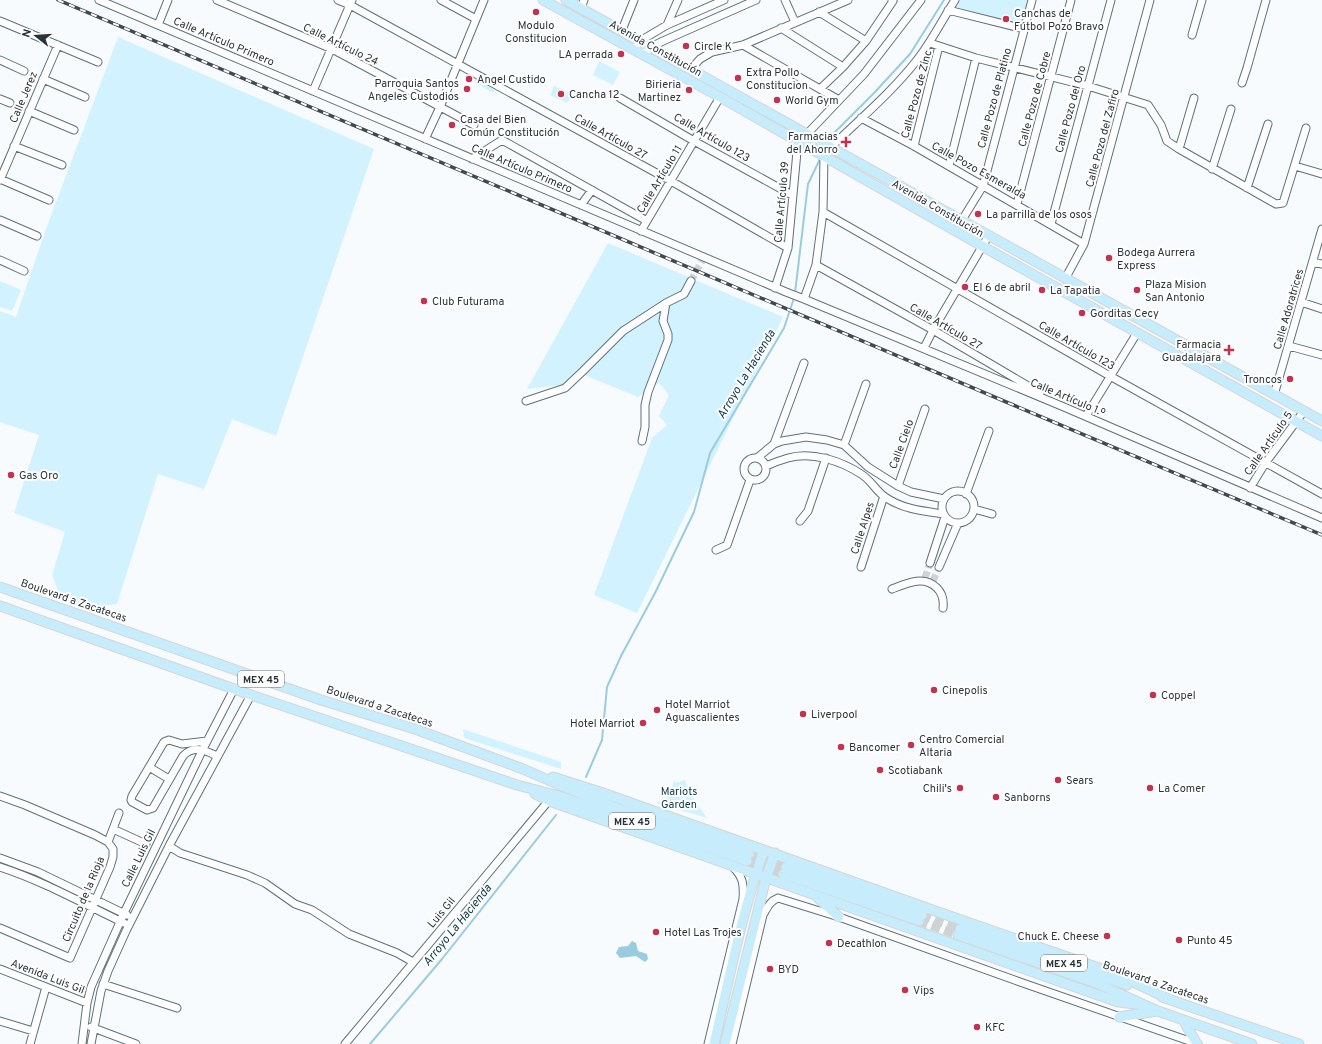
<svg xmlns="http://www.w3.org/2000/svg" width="1322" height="1044" font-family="Overpass,sans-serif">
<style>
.green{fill:#d2f2ff}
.water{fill:#9acce0}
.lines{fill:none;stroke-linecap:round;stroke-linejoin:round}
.stream{stroke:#9acce0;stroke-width:2}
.minor-tunnel{stroke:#ced3d6;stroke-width:7;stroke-dasharray:7 3.5;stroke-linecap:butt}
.major-tunnel{stroke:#ced3d6;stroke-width:9;stroke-dasharray:9 4.5;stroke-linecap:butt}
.minor-casing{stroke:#5e727a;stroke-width:9}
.major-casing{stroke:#d5d6d7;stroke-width:11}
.minor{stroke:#fff;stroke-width:7}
.major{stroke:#c7ecfb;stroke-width:9}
.rail-casing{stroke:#40494d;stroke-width:3.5}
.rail{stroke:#fff;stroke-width:2;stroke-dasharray:6;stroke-linecap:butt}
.poi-dot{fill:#c33350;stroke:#fff;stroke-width:1.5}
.labels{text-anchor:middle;stroke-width:4;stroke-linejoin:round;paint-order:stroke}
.shield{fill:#fff;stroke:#6b7174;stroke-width:1}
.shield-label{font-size:10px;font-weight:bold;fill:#2b3438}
.poi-label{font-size:11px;fill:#2b3438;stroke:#fff;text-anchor:start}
.street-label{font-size:11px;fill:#2b3438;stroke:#fff}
.park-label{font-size:11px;fill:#0c3948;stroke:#fff}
.water-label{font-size:12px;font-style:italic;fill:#0c3948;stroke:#fff}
</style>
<rect width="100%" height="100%" fill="#f7fbfd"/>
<path class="green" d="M956,0h75l-8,28 -74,-18z
M118,37l256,112 -98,287 -44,-17 -28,70 -46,-15 -41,130 -20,3 -21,-5 -18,-11 -6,-16 13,-43 -51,-19 25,-78 -39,-13v-111l16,6 30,-88z
M599,61l21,11 -7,13 -20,-10z
M475,79l20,11 -2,3 -19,-11z
M554,86l18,8 -5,9 -17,-8z
M608,243l175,74 -146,296 -43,-18 58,-157 15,-13 -8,-9 10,-21 -10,-12 -21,14 -54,-22 -21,10 -36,4z
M0,281l21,9 -9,21 -12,-4z
M463,729l98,33v7l-97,-31z
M674,780l2,3 9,-3c3,14 14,26 22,38l-51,-15c9,-4 17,-13 18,-23z"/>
<path class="water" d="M632,941l4,2 2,8 9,3 1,5 -3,3 -9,-6 -16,2 -4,-5 3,-6 9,-1z"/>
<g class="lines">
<path class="stream" d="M828,142l2,-5 44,-44 36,-39 34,-54
M795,293l13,-109 13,-27
M586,777l16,-37 5,-53 14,-31 34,-63 39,-81 16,-59 74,-125 10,-30
M370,1044l72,-85 114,-144"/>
<path class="minor-tunnel" d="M691,281l12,-22
M925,578l5,-15
M933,581l6,-14"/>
<path class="major-tunnel" d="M749,854l37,13
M747,861l36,13
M922,915l38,14
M919,921l39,14"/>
<defs>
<path id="minor" d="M99,0l687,292 18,7 260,108 258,111
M217,0l115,49 142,76
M338,0l12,5 321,176 117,67
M441,0l35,19
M785,0l10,22
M581,8l3,-8
M948,10l76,19
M819,12l47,29
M0,21l98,41
M158,25l10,-25
M667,25l11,-25
M781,28l62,39
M622,30l12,-30
M1192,35l10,-35
M930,43l46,15 112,28 57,18 3,1 13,20 6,16 12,8 97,55 7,-1 23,-75
M637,45l3,-4 27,-16 57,-25
M743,45l96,55
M643,54l8,-7 12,-6 93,-41
M0,60l24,11
M691,69l9,-10 12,-7 31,-7 105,-45
M43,79l42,18
M1242,83l5,-15 19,-68
M820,89l23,-22 23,-26 27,-40 -1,-1
M313,91l39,-91
M620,98l74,43 98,54
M0,99l10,4
M29,111l45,19
M861,118l53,28 170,98
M807,134l57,-60 57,-74
M425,139l15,-32 44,-107
M14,146l48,19
M914,146l25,-100
M831,147c29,-28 62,-56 86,-87 15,-19 25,-40 38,-60
M1179,149l15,-51
M472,159l30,-19 145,81
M949,166l27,-108
M1295,166l27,8
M1212,169l19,-60
M0,179l49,21
M0,180l58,-135
M1247,188l21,-64
M1017,204l54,-204
M581,205l11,-15
M823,212l287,164 212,118
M0,220l37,16
M962,220l21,-34 49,-186
M1051,224l60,-224
M641,231l79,-134
M0,260l24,11
M1313,262l9,2
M816,265l117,65 107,63
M1065,279l19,-35 66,-244
M775,288l13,-40 10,-107
M804,299l12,-34 7,-53 1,-56
M1301,302l21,7
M1289,346l33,9
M924,348l9,-18 56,-95
M1274,395l48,-166
M526,401l39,-13 18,-17 40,-40 43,-28 18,-9 7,-13
M1086,416l51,-83
M642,441l3,-14v-22l3,-13 20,-52v-6l-5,-13 3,-18
M774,444l30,-81
M844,445l22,-61
M744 469a11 11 0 1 1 22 0a11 11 0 1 1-22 0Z
M757,458l17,-14 8,-3 24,-4 21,3 17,5 24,22 30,19 13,6 33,7
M766,466c7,-3 15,-6 22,-8 24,-7 53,3 73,16 10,6 15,17 24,23 17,12 38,14 58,17
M898,486l27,-77
M1250,488l16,-26 38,-51
M942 507a16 16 0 1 1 32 0a16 16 0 1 1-32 0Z
M966,494l23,-63
M974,509l18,5
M800,521l8,-10 18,-53
M716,550l11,-5 23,-65
M930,563l15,-46
M861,567l23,-71
M939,567l19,-44
M892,589c15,-6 32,-14 45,-1 6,6 7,12 6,20
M207,741l-25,3 -13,-4 -5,2 -32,54 -1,4 1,2 15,8 6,-2 30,-52c10,-11 22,-6 34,0
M149,767l20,12
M0,796l25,9 70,30 13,7 5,7v8l-3,10 -40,91 -70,-30
M113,829l33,15
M108,842l11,-29
M169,846l11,7 67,22 18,8 30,21 17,6 37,24 48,19 16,9
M0,858l38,14 89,43
M0,867c43,14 84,37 124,56
M0,969l87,34
M103,984l74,24
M0,1021l33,10
M91,1027l45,17
M30,1044l16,-57
M82,1044l5,-41 4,-16 33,-74 79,-164 31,-60
M91,1044l10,-53 7,-20 18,-40 43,-85 82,-151
M345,1044l206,-246
M708,1044l35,-145c1,-15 0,-22 -10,-32
M732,1044l31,-129c4,-7 7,-14 15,-17l61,19 181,65 178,62"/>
<path id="major" d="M543,0l177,97 262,149 340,190
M566,0l756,421
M0,587l321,113 94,29 108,40 39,17 52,21 135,47
M0,606l251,89 266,90 42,11 188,65
M553,777l50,16 338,120 175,61 51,24
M535,794l17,8 566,200 26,3
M786,867l136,48
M783,874l136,47
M818,898l21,19
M960,929l167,56
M958,935l138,48 62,28 94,33
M1162,997l137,47
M1119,1017l38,-6
M1183,1020l14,24
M714,1044c15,-65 28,-132 50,-194
M725,1044l41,-166 9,-25"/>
</defs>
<use href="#minor" class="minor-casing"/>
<use href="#major" class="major-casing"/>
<use href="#minor" class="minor"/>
<use href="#major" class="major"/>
<defs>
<path id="rail" d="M58,0c421,178 842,358 1264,535"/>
</defs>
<use href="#rail" class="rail-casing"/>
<use href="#rail" class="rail"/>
</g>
<g class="poi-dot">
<circle cx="536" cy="12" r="4"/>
<circle cx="1006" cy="19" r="4"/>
<circle cx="686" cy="46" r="4"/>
<circle cx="621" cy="54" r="4"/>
<circle cx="738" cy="78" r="4"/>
<circle cx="469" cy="79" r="4"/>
<circle cx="467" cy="89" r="4"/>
<circle cx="689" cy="90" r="4"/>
<circle cx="561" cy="94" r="4"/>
<circle cx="777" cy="100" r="4"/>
<circle cx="452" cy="125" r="4"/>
<path d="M844 136h4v4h4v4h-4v4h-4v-4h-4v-4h4z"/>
<circle cx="978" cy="214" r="4"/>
<circle cx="1109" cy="258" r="4"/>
<circle cx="965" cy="287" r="4"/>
<circle cx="1042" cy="290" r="4"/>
<circle cx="1137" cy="290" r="4"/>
<circle cx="424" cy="301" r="4"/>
<circle cx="1082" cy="313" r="4"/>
<path d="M1227 344h4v4h4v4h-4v4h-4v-4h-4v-4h4z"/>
<circle cx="1290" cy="379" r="4"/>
<circle cx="11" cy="475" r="4"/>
<circle cx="934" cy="690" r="4"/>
<circle cx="1153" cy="695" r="4"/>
<circle cx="657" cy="710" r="4"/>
<circle cx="803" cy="714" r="4"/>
<circle cx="643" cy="723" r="4"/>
<circle cx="911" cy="745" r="4"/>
<circle cx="841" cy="747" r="4"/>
<circle cx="880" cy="770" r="4"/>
<circle cx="1058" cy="780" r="4"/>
<circle cx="960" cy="788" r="4"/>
<circle cx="1150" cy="788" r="4"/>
<circle cx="996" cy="797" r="4"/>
<circle cx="656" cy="932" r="4"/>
<circle cx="1107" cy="936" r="4"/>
<circle cx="1179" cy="940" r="4"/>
<circle cx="829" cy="943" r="4"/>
<circle cx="770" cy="969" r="4"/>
<circle cx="905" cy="990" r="4"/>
<circle cx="977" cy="1027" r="4"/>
</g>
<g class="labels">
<g class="shield">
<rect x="238" y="671" width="46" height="16" rx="3"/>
<rect x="609" y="813" width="46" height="16" rx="3"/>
<rect x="1041" y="955" width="46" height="16" rx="3"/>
</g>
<g class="shield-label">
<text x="261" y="683">MEX 45</text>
<text x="632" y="825">MEX 45</text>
<text x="1064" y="967">MEX 45</text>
</g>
<g class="poi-label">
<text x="1014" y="17">Canchas de<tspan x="1014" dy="13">Fútbol Pozo Bravo</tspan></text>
<text x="536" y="29" text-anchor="middle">Modulo<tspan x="536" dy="13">Constitucion</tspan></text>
<text x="694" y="50">Circle K</text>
<text x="613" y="58" text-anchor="end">LA perrada</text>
<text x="746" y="76">Extra Pollo<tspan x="746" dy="13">Constitucion</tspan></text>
<text x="477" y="83">Angel Custido</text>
<text x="459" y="87" text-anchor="end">Parroquia Santos<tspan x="459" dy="13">Angeles Custodios</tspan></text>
<text x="681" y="88" text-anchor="end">Birieria<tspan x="681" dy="13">Martinez</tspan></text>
<text x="569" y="98">Cancha 12</text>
<text x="785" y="104">World Gym</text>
<text x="460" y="123">Casa del Bien<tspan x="460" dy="13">Común Constitución</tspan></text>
<text x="838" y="140" text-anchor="end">Farmacias<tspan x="838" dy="13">del Ahorro</tspan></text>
<text x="986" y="218">La parrilla de los osos</text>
<text x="1117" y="256">Bodega Aurrera<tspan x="1117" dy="13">Express</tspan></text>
<text x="1145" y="288">Plaza Mision<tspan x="1145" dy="13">San Antonio</tspan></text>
<text x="973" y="291">El 6 de abril</text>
<text x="1050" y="294">La Tapatia</text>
<text x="432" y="305">Club Futurama</text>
<text x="1090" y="317">Gorditas Cecy</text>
<text x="1221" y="348" text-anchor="end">Farmacia<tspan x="1221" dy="13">Guadalajara</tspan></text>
<text x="1282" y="383" text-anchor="end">Troncos</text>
<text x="19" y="479">Gas Oro</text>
<text x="942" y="694">Cinepolis</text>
<text x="1161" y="699">Coppel</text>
<text x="665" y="708">Hotel Marriot<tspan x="665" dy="13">Aguascalientes</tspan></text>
<text x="811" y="718">Liverpool</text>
<text x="635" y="727" text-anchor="end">Hotel Marriot</text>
<text x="919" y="743">Centro Comercial<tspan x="919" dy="13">Altaria</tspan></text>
<text x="849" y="751">Bancomer</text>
<text x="888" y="774">Scotiabank</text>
<text x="1066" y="784">Sears</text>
<text x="952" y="792" text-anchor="end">Chili's</text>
<text x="1158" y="792">La Comer</text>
<text x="1004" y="801">Sanborns</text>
<text x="664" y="936">Hotel Las Trojes</text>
<text x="1099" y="940" text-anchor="end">Chuck E. Cheese</text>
<text x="1187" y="944">Punto 45</text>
<text x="837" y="947">Decathlon</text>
<text x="778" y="973">BYD</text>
<text x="913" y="994">Vips</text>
<text x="985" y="1031">KFC</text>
</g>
<g class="street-label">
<text transform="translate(224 41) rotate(23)" y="4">Calle Artículo Primero</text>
<text transform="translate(341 44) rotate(26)" y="4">Calle Artículo 24</text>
<text transform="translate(656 48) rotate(29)" y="4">Avenida Constitución</text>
<text transform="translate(916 94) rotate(-75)" y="4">Calle Pozo de Zinc</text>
<text transform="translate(23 97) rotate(-67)" y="4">Calle Jerez</text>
<text transform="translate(994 98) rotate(-75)" y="4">Calle Pozo de Platino</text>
<text transform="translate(1034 99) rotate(-75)" y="4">Calle Pozo de Cobre</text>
<text transform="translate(1070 109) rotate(-75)" y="4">Calle Pozo del Oro</text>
<text transform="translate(611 136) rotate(29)" y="4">Calle Artículo 27</text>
<text transform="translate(712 137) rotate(30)" y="4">Calle Artículo 123</text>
<text transform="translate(1102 138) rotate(-75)" y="4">Calle Pozo del Zafiro</text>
<text transform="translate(522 168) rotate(23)" y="4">Calle Artículo Primero</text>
<text transform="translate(979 170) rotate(29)" y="4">Calle Pozo Esmeralda</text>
<text transform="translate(659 179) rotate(-59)" y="4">Calle Artículo 11</text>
<text transform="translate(781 202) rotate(-85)" y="4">Calle Artículo 39</text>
<text transform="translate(938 208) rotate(30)" y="4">Avenida Constitución</text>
<text transform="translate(1288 309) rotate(-74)" y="4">Calle Adoratrices</text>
<text transform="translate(946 326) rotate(30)" y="4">Calle Artículo 27</text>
<text transform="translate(1077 345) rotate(30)" y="4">Calle Artículo 123</text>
<text transform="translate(1068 397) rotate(23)" y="4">Calle Artículo 1.º</text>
<text transform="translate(1268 443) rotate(-55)" y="4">Calle Artículo 5</text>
<text transform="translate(901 444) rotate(-70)" y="4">Calle Cielo</text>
<text transform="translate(862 528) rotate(-72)" y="4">Calle Alpes</text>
<text transform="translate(74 600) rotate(19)" y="4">Boulevard a Zacatecas</text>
<text transform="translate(380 706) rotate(18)" y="4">Boulevard a Zacatecas</text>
<text transform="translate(138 858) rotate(-64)" y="4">Calle Luis Gil</text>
<text transform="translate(83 899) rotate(-67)" y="4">Circuito de la Rioja</text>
<text transform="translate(441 912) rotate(-50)" y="4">Luis Gil</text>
<text transform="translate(48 976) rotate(21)" y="4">Avenida Luis Gil</text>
<text transform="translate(1156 982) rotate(19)" y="4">Boulevard a Zacatecas</text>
</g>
<g class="park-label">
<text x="679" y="795">Mariots<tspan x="679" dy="13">Garden</tspan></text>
</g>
<g class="water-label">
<text transform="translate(746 374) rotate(-59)" y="4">Arroyo La Hacienda</text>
<text transform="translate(457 925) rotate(-51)" y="4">Arroyo La Hacienda</text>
</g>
</g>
<g transform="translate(36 36) rotate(287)" stroke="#ffffff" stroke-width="3" paint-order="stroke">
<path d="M0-3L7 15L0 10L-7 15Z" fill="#2b3438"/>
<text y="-6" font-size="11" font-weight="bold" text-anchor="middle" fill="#2b3438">N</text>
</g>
</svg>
